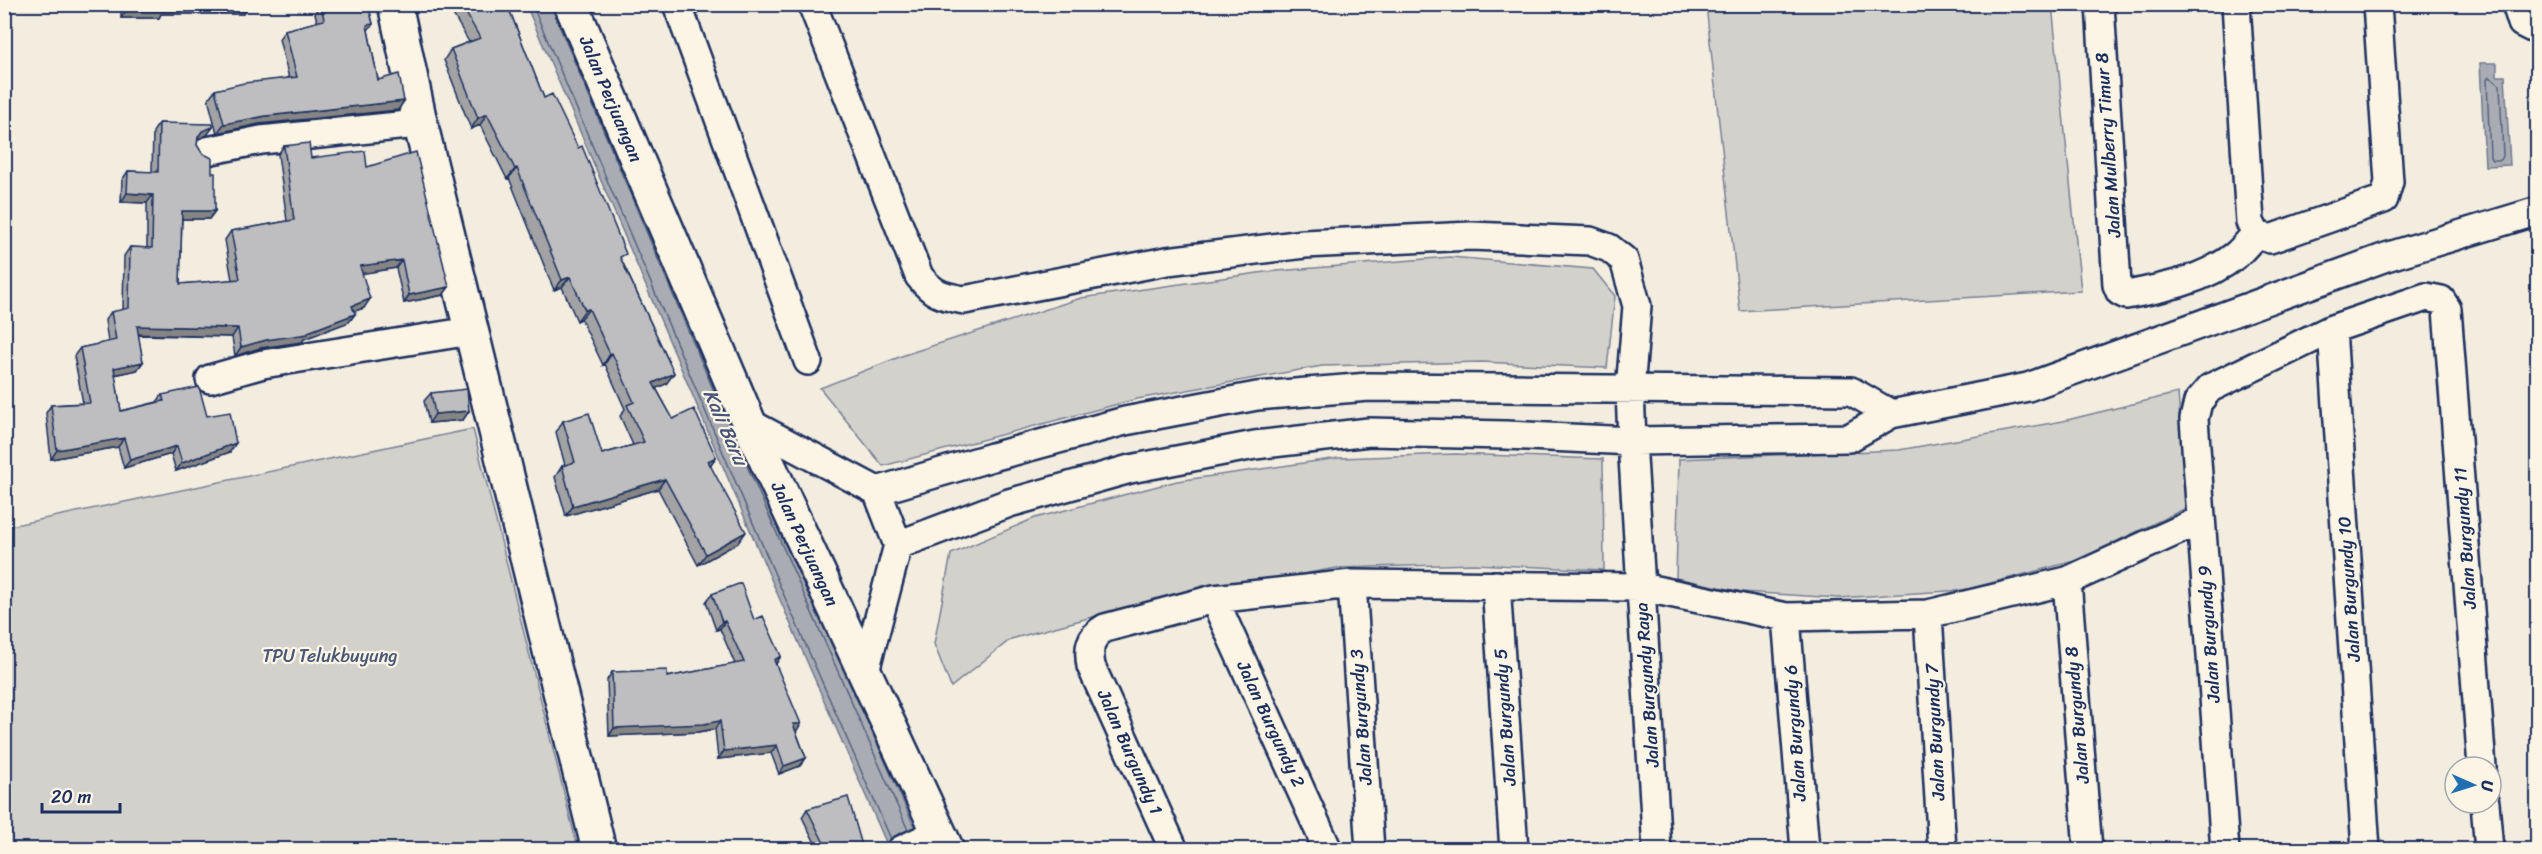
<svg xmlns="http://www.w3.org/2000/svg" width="2542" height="854" font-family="Sriracha,sans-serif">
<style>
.green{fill:#d3d1cc;stroke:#778095;stroke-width:1.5}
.water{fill:#a9acb3;stroke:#707a91;stroke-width:1.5}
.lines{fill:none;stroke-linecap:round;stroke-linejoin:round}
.shore{stroke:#546180;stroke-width:1.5}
.street-casing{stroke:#1b2f5e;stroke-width:32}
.primary-casing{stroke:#1b2f5e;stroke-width:38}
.street{stroke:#fcf5e5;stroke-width:27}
.primary{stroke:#fcf5e5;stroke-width:33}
.wall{fill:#a3a3a5;stroke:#1b2f5e;stroke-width:1.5}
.shaded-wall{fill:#858586;stroke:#1b2f5e;stroke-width:1.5}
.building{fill:#bebec0;stroke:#1b2f5e;stroke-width:1.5}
.labels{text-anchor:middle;stroke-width:4.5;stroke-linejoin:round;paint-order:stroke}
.street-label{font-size:18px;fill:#1b2f5e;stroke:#fcf5e5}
.park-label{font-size:18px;fill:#49587a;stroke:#fcf5e5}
.water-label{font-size:20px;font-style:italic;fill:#465478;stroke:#fcf5e5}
</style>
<rect width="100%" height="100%" fill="#f3ede0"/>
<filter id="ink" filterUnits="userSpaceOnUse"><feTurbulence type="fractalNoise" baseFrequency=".0167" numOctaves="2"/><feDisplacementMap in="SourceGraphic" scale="12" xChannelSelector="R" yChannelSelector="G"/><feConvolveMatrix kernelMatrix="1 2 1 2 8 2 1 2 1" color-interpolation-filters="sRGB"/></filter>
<g filter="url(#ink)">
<path class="green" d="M1706,5h346l29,286 -341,20z
M1450,257l143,12 22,27 -8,72 -125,-6 -160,4 -185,33 -254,67 -63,-78 87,-34 174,-56 184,-26z
M2178,393l8,115 -108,52 -114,30 -126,8 -96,-6 -66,-14 3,-119 220,-9 164,-29z
M473,429l105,420h-573v-322z
M1455,454l148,5 1,111 -130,-6 -137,4 -175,30 -151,41 -60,48 -17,-43 17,-90 84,-36 142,-37 162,-23z"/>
<path class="water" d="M526,5h29l161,375 208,469h-35l-115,-263z
M2480,63h17v13h8l5,89 -25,1z"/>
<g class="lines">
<path class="shore" d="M532,4l247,580 112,255
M550,4l160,378 198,448
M2489,77l11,8 3,71 -2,4h-9l-2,-3 -3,-77z"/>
<defs>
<path id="street" d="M677,4l131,357
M812,4l107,272c14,18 22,20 45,24l203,-39 137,-17 167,-8 119,5 19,7 15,12 13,46 -7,84 2,51 25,409
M2100,4l17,281 3,7 6,3c38,-7 79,-15 110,-40 7,-6 13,-14 20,-21
M2236,4l14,218 6,12 14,5 114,-40 5,-17 -12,-178
M2516,4l6,19 16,8
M207,151l54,-11 147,-15 12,-3
M2332,329l34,521
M210,379l53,-15 208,-33
M749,423l128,68 115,-34 133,-36 132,-25 112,-9 482,4 40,23
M877,491l21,54
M2067,581l21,269
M1352,584l18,266
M1496,585l18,265
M1214,599l114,251
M1928,614l14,236
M1786,617l19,233
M865,671l33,-126 111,-42 121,-34 125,-24 114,-13 137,3 126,6 217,-3 42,-24 137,-27 358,-130 152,-46
M2485,803l4,47
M901,850l38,-18
M1174,850l-83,-184c-3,-17 -2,-29 14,-38l109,-29 138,-15 289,3 145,30 142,-3 139,-33 134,-61
M2225,850l-31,-431 4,-17 12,-14 122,-59 94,-32 15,3 6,9 35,458"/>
<path id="primary" d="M395,4l25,118 179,728
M571,4l178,419 198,427"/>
</defs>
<use href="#street" class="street-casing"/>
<use href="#primary" class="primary-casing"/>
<use href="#street" class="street"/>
<use href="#primary" class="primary"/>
</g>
<path class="wall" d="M121,4h128l-6,10h-82l-2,4h-38z
M320,4h48l5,20 -5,6 10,50 26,21 -6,9 -139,14 -42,9 -9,-34 7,-9 74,-12 -10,-39 6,-9 32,-8 -2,-9z
M454,4h53l37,94 78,163 52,112 -8,11 -10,4 17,31 43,38 -6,8 28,78 -40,22 -40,-76 -92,27 -11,-39 7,-11 3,-1 -9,-33 7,-11 39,33 31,-9 -13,-29 5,-7 -20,-45 -2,1 -22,-46 -4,2 -15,-34 -8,3 -45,-112 -2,1 -27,-54 -9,4 -27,-69 7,-11 18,-7 -19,-33z
M159,123l54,4 -6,8 -9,4 -1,6 15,28 3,38 -6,8h-27l-2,65 52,-4 -7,-40 6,-9 56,-10 -9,-67 6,-8 27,12 56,9 82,120 -6,8 -39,8 -8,-35 -34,5 2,35 -10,3 1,3 -6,8 -45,17 -2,3 -42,6 -25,8 -3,-19 -94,-2 5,27 -6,8 -22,5 6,36 36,-9 5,-7 45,21 23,36 -54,19 -5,-17 -47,14 -6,-21 -67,12 -5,-46 5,-8 32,-2 -9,-47 6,-8 28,-6 -3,-22 6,-8 12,-2 1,-54 6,-9 17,1v-45l-26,-1 1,-22 6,-9 24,1 1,-40z
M2538,339v18l-3,-16z
M2538,370v16l-3,-13z
M431,393l38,18 -6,9 -34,3 -5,-22z
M712,594l42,26 22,44 20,67 10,27 -6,8 -21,8 -8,-21 -53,6 -3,-30 -17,3 -89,4 -2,-56 5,-8 55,5 68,-13 -15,-35 -4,1 -10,-28z
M807,809l56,40h-45l-16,-32z"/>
<path class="shaded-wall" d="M165,5h84l-6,9h-82l-2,4h-38l6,-9z
M404,101l-6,9 -139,14 -42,9 7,-9 42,-8z
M487,114l-7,11 -9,4 7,-11z
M213,127l-6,8 -11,5 6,-9z
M517,168l-8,10 -2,1 8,-10z
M127,193l26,2 -6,8 -26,-1z
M182,211h33l-6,8h-32z
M402,260l-6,8 -42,7 6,-9z
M570,277l-8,10 -8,3 8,-10z
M449,287l-6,8 -39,8 5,-8z
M370,299l-6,9 -18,6 6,-8z
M589,309l-8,10 -4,2 8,-11z
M355,314l-6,8 -45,17 -2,3 -42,6 -25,8 6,-9 25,-7 42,-8z
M137,326l101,2 -6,9 -101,-3z
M612,353l-7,11 -2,1 7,-11z
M143,362l-6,8 -29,6 6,-8z
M674,373l-8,11 -20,9 7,-10z
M469,411l-6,9 -34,3 6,-9z
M124,438l-6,9 -67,12 6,-9z
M236,443l-6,9 -54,19 6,-8z
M177,446l-6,8 -47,14 6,-8z
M716,457l-7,10 -1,-6z
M665,479l-7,10 -92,27 7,-10z
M746,532l-8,11 -40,22 8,-11z
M725,621l-5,8 -4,1 6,-8z
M781,656l-5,8 -2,-4z
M720,721l-5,8 -17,3 -89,4 5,-8z
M793,724h8l-5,8z
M777,745l-6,8 -53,6 6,-8z
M806,758l-6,8 -21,8 5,-8z"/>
<path class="building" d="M127,4h122v1h-84v4h-38z
M321,4h47l5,20 -6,1 11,55 21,-6 5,27 -138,15 -42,8 -9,-34 29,-7 53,-6 -12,-47 39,-10z
M461,4h46l37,94 8,-4 26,54 4,-2 44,108 -6,3 54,116 -21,10 20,36 21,-10 22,48 -8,4 38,71 -40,22 -41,-75 -92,27 -11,-40 13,-4 -12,-41 26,-8 13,41 42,-12 -17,-37 7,-3 -22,-49 -2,1 -21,-45 -4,1 -15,-33 -8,3 -45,-112 -2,1 -28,-55 -9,4 -27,-69 29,-11z
M159,123l54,1v3l-11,4 -4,6 -1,8 5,8 10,5v15h3v38h-33l-2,73 60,-5 -9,-48 63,-11 -10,-74 25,-3 2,15 54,-7 2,16 49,-15 33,135 -40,8 -7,-35 -42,6 10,33 -18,7 3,8 -47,18v2l-42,6 -25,7 -3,-19 -101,-2 6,36 -29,6 7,43 43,-10 -2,-6 37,-8 8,29 23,-4 6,31 -54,20 -5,-17 -47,14 -6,-22 -67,12 -6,-45 39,-2 -10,-55 36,-8 -5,-28 18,-4 1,-61 22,1 1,-53 -26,-2 1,-22 30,1z
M467,389l2,22 -34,3 -4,-21z
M741,583l13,37 9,-4 18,40 -7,4 27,64h-8l13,34 -22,8 -7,-21 -53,6 -4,-30 -16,3 -90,4 -2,-56 55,-2v7l77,-15 -19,-41 -3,1 -10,-28z
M848,797l15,52h-36l-20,-40z"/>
</g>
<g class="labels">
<g class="street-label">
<text transform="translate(611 99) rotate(67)" y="6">Jalan Perjuangan</text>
<text transform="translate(2108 145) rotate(-94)" y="6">Jalan Mulberry Timur 8</text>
<text transform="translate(2465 538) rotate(-94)" y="6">Jalan Burgundy 11</text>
<text transform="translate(805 544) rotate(65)" y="6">Jalan Perjuangan</text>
<text transform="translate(2349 589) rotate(-94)" y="6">Jalan Burgundy 10</text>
<text transform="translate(2209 634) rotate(-94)" y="6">Jalan Burgundy 9</text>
<text transform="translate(1647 685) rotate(-94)" y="6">Jalan Burgundy Raya</text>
<text transform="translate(2077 715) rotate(-95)" y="6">Jalan Burgundy 8</text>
<text transform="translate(1361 717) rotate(-94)" y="6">Jalan Burgundy 3</text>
<text transform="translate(1505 717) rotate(-94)" y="6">Jalan Burgundy 5</text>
<text transform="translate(1271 724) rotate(65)" y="6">Jalan Burgundy 2</text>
<text transform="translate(1935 732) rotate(-93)" y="6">Jalan Burgundy 7</text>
<text transform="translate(1795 733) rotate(-94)" y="6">Jalan Burgundy 6</text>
<text transform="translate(1130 752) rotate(66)" y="6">Jalan Burgundy 1</text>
</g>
<g class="park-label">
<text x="330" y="662">TPU Telukbuyung</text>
</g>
<g class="water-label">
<text transform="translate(726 427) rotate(66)" y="7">Kali Baru</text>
</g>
</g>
<rect width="2542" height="854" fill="none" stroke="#fcf5e5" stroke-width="24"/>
<rect x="12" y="12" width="2518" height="830" fill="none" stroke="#1b2f5e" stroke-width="2" filter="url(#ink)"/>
<g transform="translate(2473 785) rotate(93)"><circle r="28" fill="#fcf5e5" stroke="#a2a6af" stroke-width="1.5"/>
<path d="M0-4.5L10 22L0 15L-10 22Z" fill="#1f6fb2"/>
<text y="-9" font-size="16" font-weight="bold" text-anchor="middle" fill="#1b2f5e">U</text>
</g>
<path d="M42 803v9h78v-9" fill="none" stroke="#1b2f5e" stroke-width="3"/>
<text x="51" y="803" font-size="18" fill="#1b2f5e" stroke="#fcf5e5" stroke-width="4.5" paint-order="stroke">20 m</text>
</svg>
